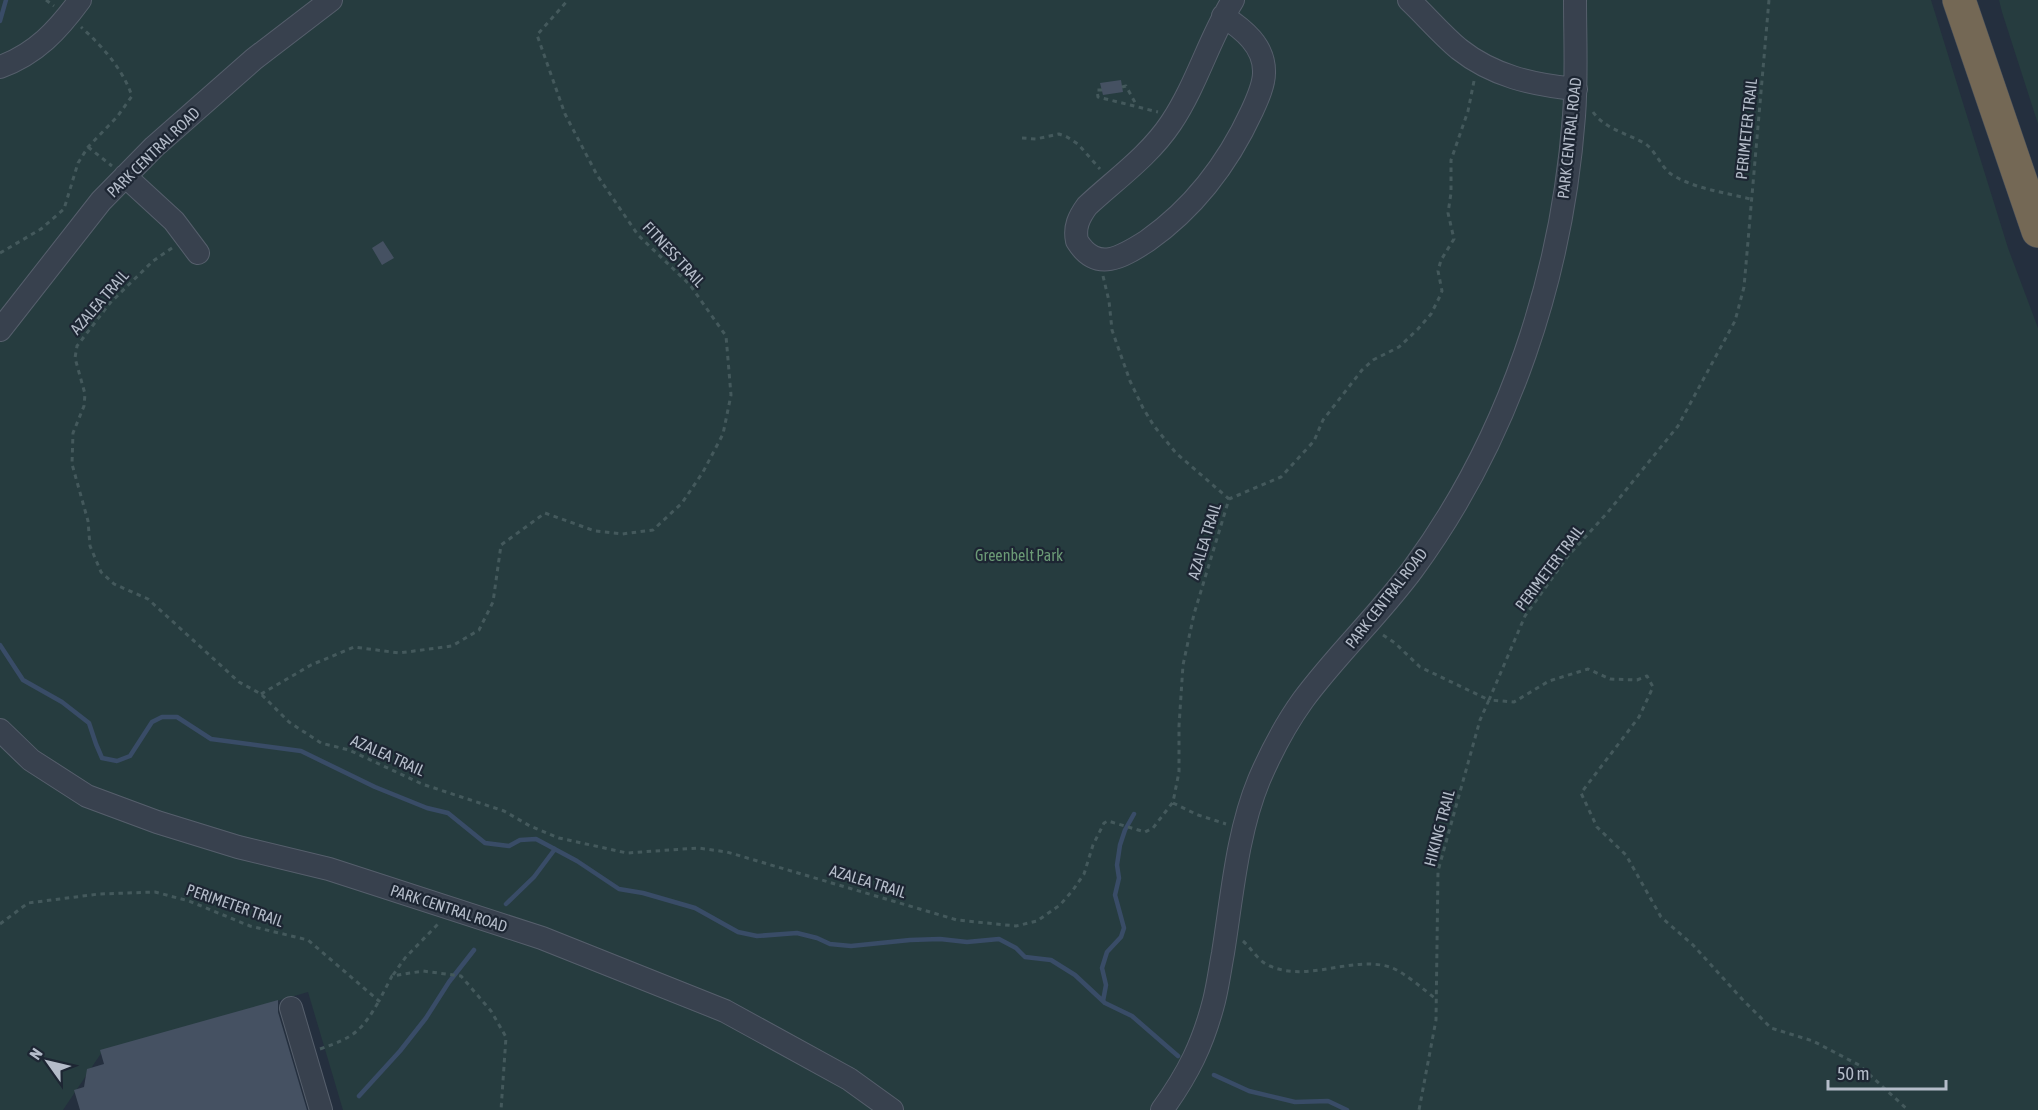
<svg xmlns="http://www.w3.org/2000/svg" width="2038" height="1110" font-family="'Asap Condensed',sans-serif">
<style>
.green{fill:#263c3f}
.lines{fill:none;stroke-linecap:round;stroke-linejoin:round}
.stream{stroke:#394c67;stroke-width:4.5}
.building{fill:#455162}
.minor-casing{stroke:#565f6c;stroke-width:24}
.highway-casing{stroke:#434c59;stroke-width:34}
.path{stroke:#44595c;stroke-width:3;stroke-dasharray:4.5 4.5;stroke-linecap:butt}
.minor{stroke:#38414e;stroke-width:22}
.highway{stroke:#746855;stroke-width:33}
.labels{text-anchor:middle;stroke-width:4.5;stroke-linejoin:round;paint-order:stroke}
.street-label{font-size:16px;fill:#b4bcc9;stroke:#1d2633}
.park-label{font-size:16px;fill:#6b9a76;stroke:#1d2633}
</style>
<rect width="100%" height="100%" fill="#242f3e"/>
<path class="green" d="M0,0h1931l77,248 30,80v782h-1695l-35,-118 -206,60 -39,58h-63z
M1999,0h39v124l-36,-112z"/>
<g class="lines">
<path class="stream" d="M0,21l6,-21
M0,645l23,35 39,22 27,21 7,21 6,14 15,3 13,-5 22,-34 10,-5h15l34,22 90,12 74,36 52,21 21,5 37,30 24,3 11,-6 16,-1 41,22 42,28 24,4 52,15 43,24 19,4 40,-3 20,5 13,6 21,2 59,-6 30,-1 27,3 32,-3 17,9 9,9 26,3 24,15 30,28 27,13 46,40
M506,904l28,-27 21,-28
M1103,1001l3,-16 -4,-17 5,-16 14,-15 3,-9 -9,-33 4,-17 -2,-13 3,-20 5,-15 9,-16
M1214,1075l35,16 46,11 33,-1 19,9
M359,1096l41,-45 26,-33 23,-36 25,-32"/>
</g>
<path class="building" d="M1121,80l2,12 -20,3 -3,-12z
M383,241l11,17 -12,7 -10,-17z
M278,1000v12l29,98h-227l-6,-20 10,-3 3,-18 17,-5 -4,-14z"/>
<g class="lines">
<defs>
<path id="minor" d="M1409,0c17,16 32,34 50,49 34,27 74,36 117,40
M1223,16c20,13 42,30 41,57 0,12 -7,27 -12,38 -24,52 -58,97 -105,130 -25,16 -50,32 -70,0 -3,-14 2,-24 10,-35 29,-27 62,-50 84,-83 26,-39 38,-84 62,-123
M0,67c36,-13 58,-37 80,-67
M125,176l49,45 24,32
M0,330l101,-129 53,-54 100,-88 77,-59
M0,730l31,30 56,36 70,26 81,25 91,22 213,69 183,73 124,68 43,31
M291,1008l30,102
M1162,1110c26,-36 41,-66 52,-109 4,-16 6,-32 9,-48 9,-56 14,-120 36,-173 12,-28 26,-55 44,-80 34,-46 76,-85 110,-131 96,-131 149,-292 161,-453 3,-39 1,-77 1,-116"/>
<path id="highway" d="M1959,0l79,231"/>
</defs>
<use href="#minor" class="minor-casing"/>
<use href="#highway" class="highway-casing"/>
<path class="path" d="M46,0l8,6
M1769,0l-25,287 -9,34 -57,105 -70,86 -40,44 -43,60 -36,84 25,2 35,-21 39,-12 22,10 27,1 10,-4 6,11 -14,30 -58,76 16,34 29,28 35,62 32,28 49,54 29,29 42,13 46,24 49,45
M1122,87l4,-1 11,20
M1102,90h-5l1,7 60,15
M1593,112c12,17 33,21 51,31 11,6 16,23 27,31 23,15 53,18 79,25
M1022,138l14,1 23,-5 8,3 11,7 22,25
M88,147l24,19
M172,248l-19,13 -43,42 -33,43 -2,12 10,36 -1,12 -11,27 -1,31 16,57 2,25 11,26 13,12 34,15 91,83 22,12 28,28 32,21 28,7 73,34 82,27 26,15 29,12 68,15 71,-5 29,4 230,68 59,6 21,-5 23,-16 13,-15 11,-16 9,-29 11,-22 4,-2 37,11 8,-4 20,-26 6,-30v-46l4,-61 11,-51 35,-115 52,-22 33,-36 9,-21 39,-50 11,-10 26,-13 19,-18 13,-15 9,-18 2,-5 -4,-20 3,-11 13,-21 -6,-26 3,-20v-33l17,-49 6,-30
M0,253l41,-24 23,-20 14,-46 10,-16 29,-30 15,-21c-10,-28 -29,-49 -51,-69
M1103,276l6,25 3,29 18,51 13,27 11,18 22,27 53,46
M1383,635l12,8 25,24 69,33 -9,20 -42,151 -2,149 -17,90
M261,694l50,-29 43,-18 45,6 53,-7 27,-16 14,-28 8,-57 44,-32 50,18 27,3 31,-4 29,-27 21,-31 20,-38 8,-39 -5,-59 -36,-51 -52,-50 -41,-60 -32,-61 -28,-79 31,-35
M1173,803l25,12 28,9
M0,924l28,-21 71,-9 56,-2 34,9 61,25 58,14 71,61 13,-25 31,-5 38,5 30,35 15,26 -5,73
M1243,941c8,7 14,18 23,23 39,21 83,-9 124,3 14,5 33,22 46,32
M393,975l12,-17 33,-34
M320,1049c34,-12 41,-17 59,-48"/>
<use href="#minor" class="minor"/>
<use href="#highway" class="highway"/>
</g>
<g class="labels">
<g class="street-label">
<text transform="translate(1746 129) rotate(-84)" y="6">PERIMETER TRAIL</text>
<text transform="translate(1569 138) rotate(-84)" y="6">PARK CENTRAL ROAD</text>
<text transform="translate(153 152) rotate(-44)" y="6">PARK CENTRAL ROAD</text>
<text transform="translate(674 254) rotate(47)" y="6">FITNESS TRAIL</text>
<text transform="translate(99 302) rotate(-49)" y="6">AZALEA TRAIL</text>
<text transform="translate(1204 541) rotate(-73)" y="6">AZALEA TRAIL</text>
<text transform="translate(1549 568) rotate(-53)" y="6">PERIMETER TRAIL</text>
<text transform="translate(1386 598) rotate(-52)" y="6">PARK CENTRAL ROAD</text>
<text transform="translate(388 755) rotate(24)" y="6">AZALEA TRAIL</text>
<text transform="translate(1439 828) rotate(-75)" y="6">HIKING TRAIL</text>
<text transform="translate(868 881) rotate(17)" y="6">AZALEA TRAIL</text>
<text transform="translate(235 905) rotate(19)" y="6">PERIMETER TRAIL</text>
<text transform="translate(449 908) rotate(18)" y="6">PARK CENTRAL ROAD</text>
</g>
<g class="park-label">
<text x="1019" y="561">Greenbelt Park</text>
</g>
</g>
<g transform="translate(48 1062) rotate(304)" stroke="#1d2633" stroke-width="4.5" paint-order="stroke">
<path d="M0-4.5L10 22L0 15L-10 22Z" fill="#b4bcc9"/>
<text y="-9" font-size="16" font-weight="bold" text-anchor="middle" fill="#b4bcc9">N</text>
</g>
<path d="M1828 1080v9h118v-9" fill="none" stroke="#b4bcc9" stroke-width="3"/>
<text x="1837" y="1080" font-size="18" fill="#b4bcc9" stroke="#1d2633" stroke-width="4.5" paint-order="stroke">50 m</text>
</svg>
